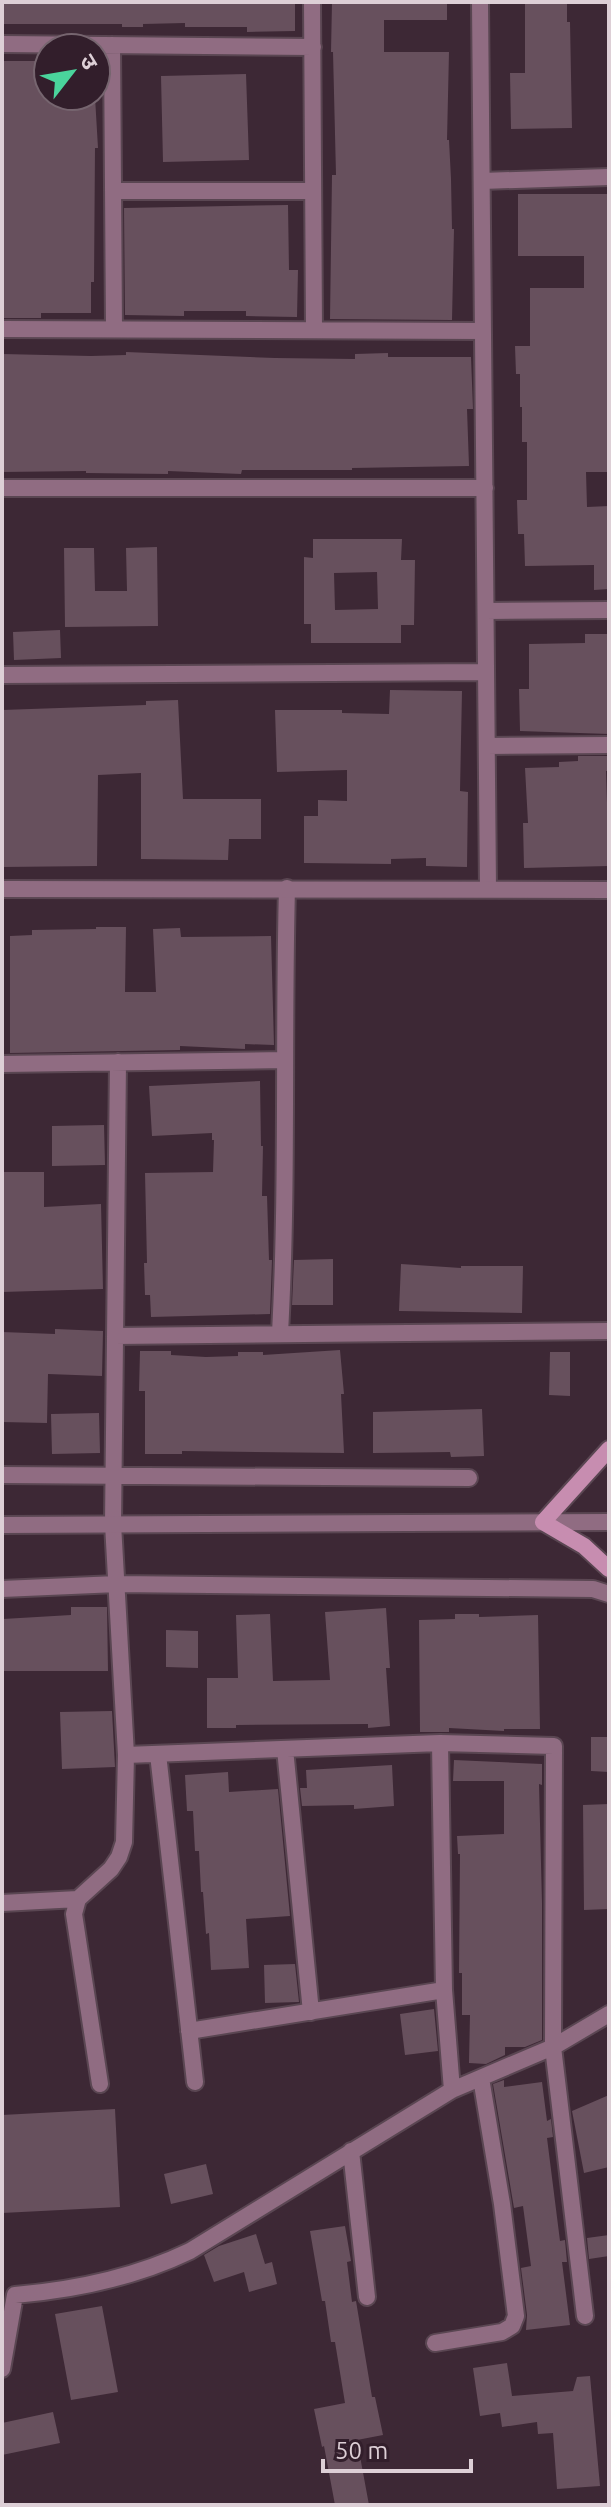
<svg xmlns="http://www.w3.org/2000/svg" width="611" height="2507" font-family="Ubuntu,'Noto Sans Devanagari',sans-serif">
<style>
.building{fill:#67505d;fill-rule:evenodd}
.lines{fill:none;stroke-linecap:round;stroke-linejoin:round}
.minor-casing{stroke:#5a4652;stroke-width:20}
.tertiary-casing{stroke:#5a4652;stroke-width:20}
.secondary-casing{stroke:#5a4652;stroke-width:20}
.minor{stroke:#906c82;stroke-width:16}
.tertiary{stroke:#906c82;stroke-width:16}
.secondary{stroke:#c78db0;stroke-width:16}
</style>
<rect width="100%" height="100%" fill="#3d2835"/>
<path class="building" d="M2,2h293v29l-48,1v-5h-62v-4l-42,1v3h-21v-3h-120z
M332,2h115v18h-63v32h65l-2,88h2l2,39 1,50h2l-2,91 -122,-1 2,-144h4l-3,-123h-2z
M525,2h42v20h3l2,106 -61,1 -1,-56h15z
M2,61h39v7h7v28l47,1 3,51h-3l-1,134h-3v31h-50v5h-39z
M246,74l3,86 -86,2 -2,-86z
M518,194h91v278h-23l1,35 22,-1v83l-15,1v-25l-69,1 -1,-32h-6l-1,-34h10v-58h-5v-35h-2v-33h-4l-1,-28h15v-58h54v-32h-66z
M288,205l1,65h9l-1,47 -51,-1v-5h-62v5l-59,-1 -1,-107z
M126,352l149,6 80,1v-5l33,-1v4h83l2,52h-6l2,57 -117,2v2h-110l-1,4 -73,-3v3l-82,-1v-2l-84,1v-118l89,2 35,-1z
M313,539h89l-1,21h14l-1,65h-13v18h-90v-19h-7v-67l9,1zM377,572l1,37 -43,1 -1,-37z
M157,547l1,79 -93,1 -1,-79h30l1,43h32l-1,-43z
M60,630l1,28 -47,2 -1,-28z
M585,634h24v100l-89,-3 -1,-42h10v-45l56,-1z
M390,690l72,1 -2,100 8,1 -1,75 -41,-1v-8l-35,1v5l-87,-1v-47h14v-16l29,1v-31l-70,2 -2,-62h67v3l47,1z
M178,700l5,99h78v40h-32l-1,21 -87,-1v-86l-43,2 -1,91 -95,1v-157l144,-5v-4z
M578,756h31v15h-3l3,95 -85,2 -1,-45h5l-3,-55 34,-1v-5l19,-1z
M96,927h30l-1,65h31l-3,-63 27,-1 1,9 90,-1 3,109 -29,-1v5l-65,-3v4l-170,3v-117l22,-1v-5l64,-1z
M260,1081l1,65h2l-1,50h5l2,64h3l-2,54 -119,3 -1,-22h-5l-1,-32h3l-2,-90 68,-1 1,-32h-2v-7l-60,3 -3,-50z
M104,1125l1,40 -53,1v-40z
M2,1172h42v35l57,-3 2,85 -101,3z
M333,1259v46h-41l2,-45z
M401,1264l60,4v-2h62l-1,47 -123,-2z
M55,1329l48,2 -1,45 -54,-2 -1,49 -45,-1v-90l53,2z
M340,1350l4,44h-3l3,59 -162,-2v3h-37v-63h-6l1,-40h31v4l35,2 32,-1v-4h25v3z
M550,1352h20v44l-21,-1z
M482,1409l2,47 -33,1 -1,-5 -77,1v-41z
M99,1413l1,40 -48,1 -1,-40z
M71,1607h36l1,64h-104l-1,-52 68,-4z
M386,1608l4,60h-4l4,58 -22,2v-4l-132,1v3h-29v-50h31l-2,-63 34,-1 3,67 57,-1 -5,-68z
M455,1614h24v3l59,-2 2,114h-36v2l-55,-3v4h-29l-1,-112 36,-1z
M166,1630l32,1v37l-32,-1z
M112,1711l3,56 -53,2 -2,-57z
M591,1737h18v35l-18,-1z
M454,1760l88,4v21l-3,-1 3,119v137l-17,7h-20v8l-19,9 -17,-1 1,-48h-8v-42h-3l1,-119h-2l-1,-18 47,-2v-53h-51z
M392,1765l2,41 -40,3v-4l-52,1 -2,-18h7l-1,-18z
M228,1772l1,20 49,-3 12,127 -44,3 3,49 -38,2 -2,-37 -3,1 -3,-42h-2l-2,-41h-4l-2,-40h-6l-2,-36z
M609,1804v105l-25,1 -1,-105z
M295,1964l4,38 -34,1 -1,-38z
M434,2009l4,42 -33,4 -5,-41z
M504,2080v7l38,-5 5,39 4,-2 2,18 -6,1 13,103 5,-1 2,22h-5l8,63 -44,5 1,-15 -6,-47 10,-2 -8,-60 -9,2 -21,-124z
M609,2095v72l-25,6 -12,-62z
M115,2109l5,98 -118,6v-98z
M206,2164l7,30 -42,10 -7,-30z
M345,2226l6,35 -4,1 5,40 4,-1 16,96h3l8,38 -26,5 12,65h-34l-11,-59 -2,1 -8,-38 31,-6 -10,-61h-4l-6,-41h-3l-12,-70z
M256,2234l9,30 7,-2 5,22 -28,8 -5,-20 -30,10 -10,-27 15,-9z
M609,2235v21l-20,3 -2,-21z
M102,2306l16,86 -47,8 -16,-86z
M507,2363l5,33 61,-5 4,-14 13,-1 10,110 -43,3 -4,-56 -15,1 -1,-12 -35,5 -2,-14 -20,3 -7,-48z
M53,2412l7,31 -58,12v-32z"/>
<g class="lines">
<defs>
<path id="minor" d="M312,2l2,328
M480,2l8,887
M2,44l311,3
M112,45l2,284
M482,181l127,-4
M113,191h200
M2,329l481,2
M2,488h483
M486,611l123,-1
M2,675l484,-3
M487,746l122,-1
M2,1064l282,-4
M280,1333c8,-148 3,-296 7,-445
M115,1336l494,-5
M2,1475l467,3
M2,1589l115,-5 476,5 16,5
M440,1743l4,247 8,100
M285,1749l26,263
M158,1754l37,328
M126,1755l314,-12 114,3 -1,301 32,269
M2,1903l76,-4
M189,2031l255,-41
M100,2084l-26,-170 4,-15 33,-30 8,-12 5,-15 2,-87 -13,-231 5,-462
M351,2151l16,146
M435,2343l67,-11 10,-6 4,-10 -14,-112 -21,-126
M2,2369l13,-74c59,-5 121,-18 175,-44l262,-161 101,-43 56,-33"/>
<path id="tertiary" d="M2,889l607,1
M2,1525l607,-3"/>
<path id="secondary" d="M609,1449l-66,73 41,24 25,23"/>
</defs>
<use href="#minor" class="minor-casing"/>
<use href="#tertiary" class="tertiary-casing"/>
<use href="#secondary" class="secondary-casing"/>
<use href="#minor" class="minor"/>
<use href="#tertiary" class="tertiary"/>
<use href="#secondary" class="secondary"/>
</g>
<rect width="611" height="2507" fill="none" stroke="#ddcfd6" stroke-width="8"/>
<g transform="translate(72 72) rotate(59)"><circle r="38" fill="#321e2b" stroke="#76656f" stroke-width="2"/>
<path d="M0-6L14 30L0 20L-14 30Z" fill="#4ad49c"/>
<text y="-12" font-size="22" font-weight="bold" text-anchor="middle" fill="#ddcfd6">उ</text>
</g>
<path d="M323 2459v12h148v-12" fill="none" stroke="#ddcfd6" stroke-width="4"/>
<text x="335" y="2459" font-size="24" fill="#ddcfd6" stroke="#321e2b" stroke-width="6" paint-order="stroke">50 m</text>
</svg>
